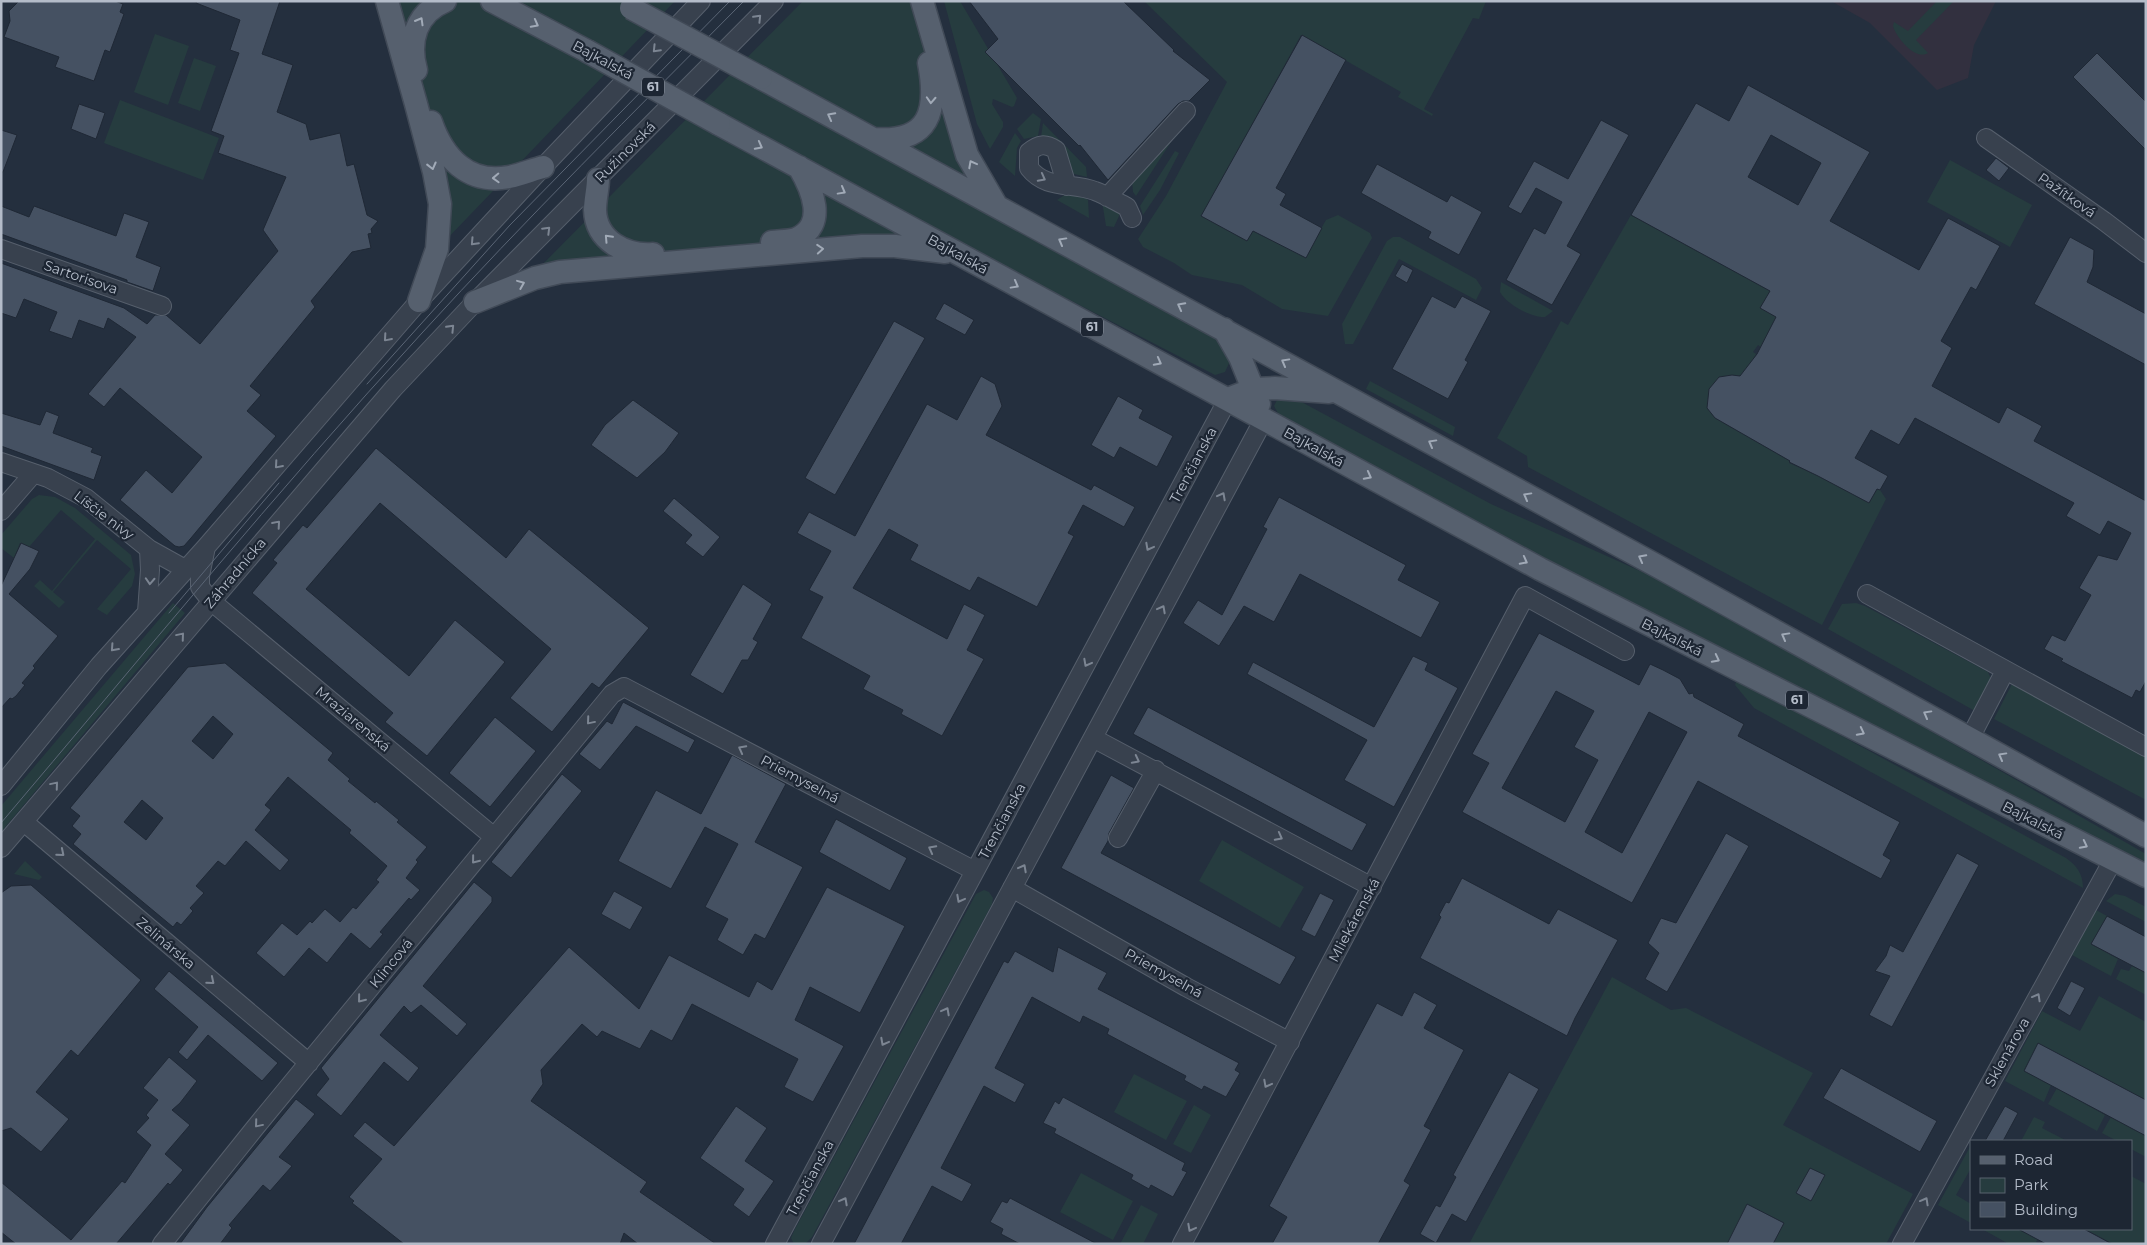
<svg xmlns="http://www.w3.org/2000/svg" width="2147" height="1245" font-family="Montserrat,sans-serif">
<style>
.medical{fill:#32303f}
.green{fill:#263c3f}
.building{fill:#455162;stroke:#1f2835;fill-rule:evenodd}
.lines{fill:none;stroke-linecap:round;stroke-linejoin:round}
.minor-casing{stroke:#565f6c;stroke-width:20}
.major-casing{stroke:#414a57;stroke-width:25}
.minor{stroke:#38414e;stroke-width:18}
.major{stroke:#56606e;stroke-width:22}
.tram{stroke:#5a6575;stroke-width:1}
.major-bridge-casing{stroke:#414a57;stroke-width:25;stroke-linecap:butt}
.major-bridge{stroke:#56606e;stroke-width:22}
.oneway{stroke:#7c8592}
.oneway2{stroke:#a1aab7}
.labels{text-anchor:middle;stroke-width:4.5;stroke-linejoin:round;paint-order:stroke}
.shield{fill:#1d2633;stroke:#878f9c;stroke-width:1}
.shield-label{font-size:12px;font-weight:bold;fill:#b4bcc9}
.street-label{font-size:14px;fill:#b4bcc9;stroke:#1d2633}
</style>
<rect width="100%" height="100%" fill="#242f3e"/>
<path class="medical" d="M1831,1h165l-22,44 -6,33 -31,12 -67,-67z"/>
<path class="green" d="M390,1h285l-231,241z
M803,1h113l63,207 236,129 15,24 -5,11 -10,3 -271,-140 -409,37z
M944,1h16l57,97 -3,8 -2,1 -19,-8 -1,5 11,18v5l-13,22 -13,-25z
M1144,1h342l-7,18 -6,-1 -49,91 9,5 -1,2 -34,-19 3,-5 -100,-57 -99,181 45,25 6,-10 52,26 21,-37 12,-5 32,18 2,5 -44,78 -46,-7 -40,-24 -50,-10 -18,-12 -31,-16 -5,-8 28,-43 61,-114z
M1937,1h17l-38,39 12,13c-13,8 -32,-16 -35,-27l1,-4 14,9z
M155,34l34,12 -21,59 -34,-13z
M194,58l22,8 -16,45 -22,-8z
M120,100l99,38 -16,42 -99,-37z
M1033,113l8,6 -3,17 -14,3 -7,-10z
M1043,123l43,44 1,10 -17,-4 -11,-27 -18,-9z
M1015,133l6,8 -4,7 -2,28 -16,-14z
M1169,141l2,1 -35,54 -3,-4 -1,-11z
M1175,151l4,2 -19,37 -17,25 -3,-9z
M1950,160l82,45 -22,42 -83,-45z
M1066,194l20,4 2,2 1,18 -32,-18z
M1102,201l17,9v6l-5,11 -8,-1z
M1631,215l139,76 -10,17 16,9 -15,30 -3,-2 -5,7 3,2 -11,22 -13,-1 -13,2 -8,35 4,6 75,43 -1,2 29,13 51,27 8,-14 3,1 6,9 -64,126 -294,-158 -1,-11 -30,-18 64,-117 7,4z
M1393,237h7l76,42 6,9 -6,12 -77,-41 -46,85h-8l-3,-20 45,-83z
M1501,282l52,29 -8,6c-13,1 -39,-13 -45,-25z
M1370,381l85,46 -2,9 -87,-47z
M1296,399l195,105 158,71 227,125 270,154v8l-168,-81 -435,-222 -263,-142 -6,-11 3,-6z
M39,495l16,2 20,11 56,47 4,19 -3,12 -25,29 -10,-6 34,-40 -34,-29 -44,52 12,10 -6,6 -25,-22 6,-6 12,11 43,-52 -34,-29 -32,37 -9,-4 -6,15 -13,-10v-13l31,-36z
M173,603l12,10 -184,219v-26z
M1856,603l9,3 123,66 3,7 -16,32 -147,-82 14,-25z
M1737,679l329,179c11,8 17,16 17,30l-329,-180 -19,-23z
M2012,684l134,72v44l-152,-81z
M1222,840l82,47 -24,41 -81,-47z
M25,861l17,16 -3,3 -25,-6z
M984,890l5,2 4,6 -1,6 -180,333 -7,7h-11l-3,-6 3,-7 182,-337z
M2115,894l10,2 21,11v15l-40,-21z
M2096,910l11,6 -16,28 27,15 -7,17 -39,-21z
M2132,966l14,7v22l-30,-16 5,-10 8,2z
M1612,977l59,33 15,-2 127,65 -30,52 130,69 -27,50h-417z
M2099,996l47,26v78l-108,-57 -14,27 27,15 -7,17 -39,-21 37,-70 38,20z
M1134,1074l53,27 -21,39 -52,-28z
M2057,1088l48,27 -8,16 -49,-27z
M1194,1105l17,10 -20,38 -18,-9z
M2034,1117l11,5 -3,6 25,13h-46z
M2111,1117l35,19v21l-15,-8v-8h-14l-15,-8z
M1971,1145v23l-15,27 15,9v19l-33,-18z
M1081,1173l52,28 -20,39 -53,-28z
M2131,1176l15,8v60h-33l-28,-15h46z
M1141,1205l17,9 -15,30h-23z
M1982,1229h36l20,10 -2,3 2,2h-29z"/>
<path class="building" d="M19,1h96l8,3 -3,8 4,2 -14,38 -5,-2 -11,31 -39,-14 4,-10 -55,-20 6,-16 -1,-10z
M197,1h83l-18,53 31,11 -16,47 29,12 4,16 30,-7 7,33 7,-2 13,51 11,6 -7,8 1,4 -4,1 3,14 -19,4 -41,49 4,6 -65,79 11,9 -14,16 29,25 -85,102 -7,8 -5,1 -4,-1 -55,-46 26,-30 26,23 30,-36 -82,-69 -16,19 -16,-13 48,-57 -28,-19 -4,11 -25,-9 -7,19 -23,-8 8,-19 -33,-13 -8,19 -15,-5v-50l123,45 23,16 8,-9h11l34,29 78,-93 -15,-21 23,-53 -68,-24 6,-17 -13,-5 28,-78 -9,-3 10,-30 -44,-17z
M969,1h154l51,49 -1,1 37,29 -21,21h-6l-5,3 -70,76 -28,-35 -1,1 -94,-94 13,-13z
M1302,35l44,25 -70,128 10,6 -6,11 42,23 -16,30 -53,-27 -6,10 -46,-25z
M2097,53l49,49v48l-73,-73z
M1748,85l122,67 -40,69 89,49 29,-52 52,28 -24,44 -5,-3 -30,54 11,7 -20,38 67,37 8,-16 35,19 -8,15 112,60v180l-6,11 -4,-2 -4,8 -71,-37 2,-2 -19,-10 8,-14 13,6 26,-46 -12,-7 19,-33 19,5 14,-27 -23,-12 -8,14 -34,-19 8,-13 -159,-85 -16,27 -28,-15 -16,28 33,18 -8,14 -3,-1 -8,14 -51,-27 -29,-14 1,-1 -75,-43 -8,-10 2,-19 10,-12 13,-2 8,1 17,-22 19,-37 -16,-9 10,-17 -139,-76 65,-112 33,18zM1771,135l50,28 -23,42 -50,-28z
M79,104l26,9 -9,26 -25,-10z
M1601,120l28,15 -62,111 14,8 -29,51 -46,-25 28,-52 11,6 17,-32 -26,-14 -15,26 -13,-7 26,-46 34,18z
M1,130l16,5 -14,37h-2z
M1996,158l13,10 -10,13 -13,-11z
M1377,164l70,38 4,-7 31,17 -23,43 -31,-17 3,-6 -70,-39z
M1,206l28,11 5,-11 82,30 8,-23 25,9 -13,35 25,10 -8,24 -26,-9v-2l-126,-46z
M2070,237l24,13 -1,17 -6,15 59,32v51l-112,-61z
M1402,264l11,6 -6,13 -12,-7z
M1432,296l23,12 7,-12 29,15 -26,49 3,2 -20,37 -56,-30z
M944,303l30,17 -9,15 -30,-16z
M894,321l31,17 -90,157 -30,-17z
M981,376l14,8 7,22 -16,29 105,55 3,-5 41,22 -11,20 -41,-22 -15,28 6,3 -37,71 -59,-30 -8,14 -60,-31 8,-15 -29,-16 -36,59 94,51 17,-35 21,11 -18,35 17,9 -42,77 -41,-22 2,-4 -40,-21 7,-13 -69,-38 22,-41 -14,-7 22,-39 -34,-18 12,-21 46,24 72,-132 30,16z
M1118,396l25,14 -4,8 34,18 -16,31 -37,-20 -6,11 -23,-13z
M633,400l46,33 -14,19 -28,26 -46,-33 14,-20z
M46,411l13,5 -6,17 40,15 -2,4 11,4 -8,24 -93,-34v-33l39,12z
M376,448l130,110 23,-29 120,99 -50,60 -7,-5 -40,49 -42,-34 41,-49 -171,-146 -74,86 103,87 46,-56 50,42 -78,94 -42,-34 8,-9 -141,-120 25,-30 -4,-3 30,-35 4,3z
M1279,497l127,68 -8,15 42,22 -19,36 -121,-64 -26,48 -30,-16 -25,40 -36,-23 15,-23 24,15 45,-86 -4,-2z
M674,498l46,39 -17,20 -18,-14 7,-8 -29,-24z
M21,543l18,8 -9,18 -21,25 49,42 -25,30 2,2 -13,15 3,2 -9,11 -4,3 -2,-1 -9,10v-122z
M743,584l29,20 -19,35 5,3 -10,18h-6l-19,34 -33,-19z
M1539,633l100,52 11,-21 13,6 17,9 9,15 4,-1 1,4 50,27 -6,12 162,86 -17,33 8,5 -10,19 -183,-98 -66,122 -170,-91 27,-49 -17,-9zM1556,691l38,20 -20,36 24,13 -33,62 -63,-34zM1649,712l38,20 -65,121 -37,-21z
M1413,656l15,7 -3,7 33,18 -64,119 -50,-27 23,-40 -120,-66 6,-12 121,65z
M225,663l108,90 -5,7 22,19 -2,2 27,22 1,-2 23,19 -2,2 30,25 -11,13 2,2 -12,16 14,12 -9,10 -2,-2 -29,34 3,2 -13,15 -19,-16 -24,30 -18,-15 -25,29 -28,-24 26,-30 15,12 13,-14 2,2 13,-14 15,13 13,-15 3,2 23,-27 -3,-2 11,-14 -38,-33 2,-3 -63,-53 -23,28 6,5 -16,20 34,30 -9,11 -34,-30 -21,25 -7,-5 -22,25 8,7 -14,15 3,3 -12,14 -4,-3 -4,5 -100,-83 8,-10 -9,-8 8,-10 -10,-8 118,-141zM213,716l20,18 -20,25 -21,-18zM142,800l21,18 -17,22 -22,-18z
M623,702l72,38 -7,13 -52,-27 -36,44 -21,-16 28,-33 5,3z
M1148,707l219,117 -15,27 -219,-117z
M495,717l41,34 -46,56 -41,-34z
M732,755l54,29 -31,58 48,25 -38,72 -10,-5 -12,21 -26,-15 11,-21 -23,-12 33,-63 -33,-17 -34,62 -53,-28 38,-71 45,24z
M562,774l20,17 -71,87 -20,-16z
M1111,775l23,13 -25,45 -1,8 -7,12 195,104 -16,28 -219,-117z
M836,819l71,39 -17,33 -71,-39z
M1726,833l23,13 -82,146 -22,-13 14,-26 -11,-10 13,-25 15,5z
M1957,853l22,12 -87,162 -23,-12 21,-39 -15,-5 11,-15 4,-11 13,7z
M1462,878l87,46 9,-15 60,31 -43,78 -8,18 -147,-78 21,-41 -2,-2 7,-13 3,1z
M474,882l18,15v5l-69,84 44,38 -10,12 -36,-31 -10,8 -7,-7 -24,29 39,33 -11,14 -24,-20 -43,54 -25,-21 13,-16 -8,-11z
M31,885l110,95 -63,76 -7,-6 -35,42 33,27 -28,33 -30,-24 -10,3v-238l10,-7z
M827,887l78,39 -45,87 -50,-26 -15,33 49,26 -31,56 -29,-15 14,-28 -106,-55 -20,37 -21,-11 -11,19 -38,-18 -5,6 -15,-13 -41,46 2,14 -12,17 116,81 -7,10 76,52h-78l-14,-11 -4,11h-216l-52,-41 2,-2 -5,-4 33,-38 -29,-23 12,-14 29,24 175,-199 70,62 30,-54 80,42 8,-16 15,9z
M614,891l29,16 -13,23 -29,-16z
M1320,893l14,7 -19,37 -14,-7z
M2107,916l39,21v36l-55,-29z
M1058,947l49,26 -9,16 141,74 -4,7 5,3 -14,24 -22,-11 -2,4 -18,-10 2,-4 -79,-42 2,-5 -26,-13 -3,7 -48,-26 -37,71 30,16 -10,19 -31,-17 -43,82 31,16 -10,18 -30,-16 -31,58h-47l150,-283 4,2 7,-12 38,21z
M169,971l109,92 -16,18 -54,-46 -21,25 -9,-8 20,-25 -44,-38z
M2071,981l14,7 -15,28 -13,-8z
M1414,992l23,13 -13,23 40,22 -40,76 7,4 -27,51 6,4 -32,59h-106l15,-27 -18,-11 108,-203 25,13z
M2038,1043l108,57v36l-122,-65z
M169,1057l28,24 -17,22 -8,7 18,15 -25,29 18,16 -13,15 -2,-2 -52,61h-100l-15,-12v-50l70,58 51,-59 3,2 26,-38 -15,-13 13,-14 -3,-3 12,-15 -15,-12z
M1841,1068l96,53 -17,31 -97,-54z
M1509,1072l30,17 -73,133 -14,-8 -16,29 -16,-9 16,-29 4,2 16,-30 -3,-2z
M1063,1097l122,66 -3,7 5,2 -14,25 -22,-12 -2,4 -18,-10 2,-4 -79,-42 2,-4 -13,-6 12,-22 4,3z
M296,1099l19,15 -36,43 13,9 -22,25 -7,-6 -34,40 3,3 -12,16h-40l27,-37z
M736,1106l31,22 -22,33 29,20 -25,36 -16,-12 11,-16 -44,-31z
M2005,1106l13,7 -15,28h-18z
M1810,1168l15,7 -14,26 -15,-8z
M1010,1198l87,46h-77l-19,-10 2,-5 -13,-7 12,-21 5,2z
M1747,1204l37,19 -11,21h-46z
M2018,1229h66l28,15h-66z"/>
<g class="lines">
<defs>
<path id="minor" d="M1986,138l118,83 42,32
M1067,186l-11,-36c-11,-7 -17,-6 -27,2v16c17,22 43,14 66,23 11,4 22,11 32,16l5,11
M1107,197l79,-86
M1,249l161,57
M1,462l47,16 38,20 63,51 36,20
M1,511l32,-37
M206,547l-6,29v11l11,14 283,236
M1867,594l279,153
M147,612l3,-42 -1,-21
M1093,738l279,149
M1970,738l35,-67
M1,786l98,-120 107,-119 213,-246 124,-134 158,-166
M24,822l285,241
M1118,838l38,-68
M1,848l392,-459 82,-87 299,-301
M1012,888l174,99 104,55
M162,1244l92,-115 358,-435 12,-7 351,184
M775,1244l453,-845
M821,1244l443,-825
M1182,1244l343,-648 100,55
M1902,1244l211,-384"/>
<path id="major" d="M387,1l29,103 18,68 6,32 -3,45 -18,52
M492,1l95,50
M922,1l45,154 29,50
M416,70c-8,-29 0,-57 29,-69
M761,78l898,489 487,269
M431,122c12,35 37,63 78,55 11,-2 23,-7 34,-10
M719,124l821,445 606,307
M874,139c56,4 64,-28 55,-76
M598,179c0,10 -3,20 -3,31 1,31 31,46 58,44
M772,242c8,-1 17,-1 24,-3 32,-14 16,-50 3,-72
M475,302l60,-24 25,-6 302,-26h33l50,6
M1224,329l16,28 19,47
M1228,399l26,-10 21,-1 54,4"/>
</defs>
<use href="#minor" class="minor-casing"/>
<use href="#major" class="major-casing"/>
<use href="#minor" class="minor"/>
<use href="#major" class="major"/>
<path class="tram" d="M367,384l143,-159 220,-224
M169,613l110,-130
M1,823c139,-164 275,-331 421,-490 104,-114 213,-222 322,-332"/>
<defs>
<path id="major-bridge" d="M631,8l130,70
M587,51l132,73"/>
</defs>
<use href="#major-bridge" class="major-bridge-casing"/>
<use href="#major-bridge" class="major-bridge"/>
</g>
<defs><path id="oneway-chevron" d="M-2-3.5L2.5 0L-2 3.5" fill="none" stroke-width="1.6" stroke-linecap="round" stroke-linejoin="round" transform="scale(1.25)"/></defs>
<g class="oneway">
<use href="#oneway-chevron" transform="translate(758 18) rotate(-46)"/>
<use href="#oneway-chevron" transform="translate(656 49) rotate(134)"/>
<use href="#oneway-chevron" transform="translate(1042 178) rotate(28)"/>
<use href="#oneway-chevron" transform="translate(547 230) rotate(-45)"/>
<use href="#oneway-chevron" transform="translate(474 242) rotate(133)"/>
<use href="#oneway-chevron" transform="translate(451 328) rotate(-46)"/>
<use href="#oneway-chevron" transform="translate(387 338) rotate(131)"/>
<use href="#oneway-chevron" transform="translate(278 465) rotate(131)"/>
<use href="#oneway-chevron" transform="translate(1222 496) rotate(-62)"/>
<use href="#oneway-chevron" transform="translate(277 524) rotate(-49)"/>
<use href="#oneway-chevron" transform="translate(1149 547) rotate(118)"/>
<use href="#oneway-chevron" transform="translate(150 581) rotate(93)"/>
<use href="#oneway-chevron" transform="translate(1162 609) rotate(-62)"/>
<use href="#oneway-chevron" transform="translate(181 636) rotate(-50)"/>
<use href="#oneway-chevron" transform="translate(114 648) rotate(132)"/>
<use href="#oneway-chevron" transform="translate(1087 663) rotate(118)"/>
<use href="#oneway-chevron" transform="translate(590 721) rotate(130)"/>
<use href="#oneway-chevron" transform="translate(742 749) rotate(-152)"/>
<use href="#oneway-chevron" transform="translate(1136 760) rotate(27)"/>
<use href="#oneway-chevron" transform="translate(55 785) rotate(-50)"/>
<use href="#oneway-chevron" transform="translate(1279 837) rotate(28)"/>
<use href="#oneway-chevron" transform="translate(932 849) rotate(-152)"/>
<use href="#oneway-chevron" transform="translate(61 853) rotate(40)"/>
<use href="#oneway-chevron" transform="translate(475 860) rotate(129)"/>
<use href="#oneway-chevron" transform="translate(1023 868) rotate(-62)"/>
<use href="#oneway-chevron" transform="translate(960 899) rotate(118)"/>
<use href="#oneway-chevron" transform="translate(211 981) rotate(40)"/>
<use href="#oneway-chevron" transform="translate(2037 997) rotate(-61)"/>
<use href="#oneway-chevron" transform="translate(361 999) rotate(129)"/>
<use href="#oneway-chevron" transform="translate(946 1011) rotate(-62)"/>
<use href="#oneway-chevron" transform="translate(884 1042) rotate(118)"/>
<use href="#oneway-chevron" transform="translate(1267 1084) rotate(118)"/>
<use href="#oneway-chevron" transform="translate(258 1124) rotate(130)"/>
<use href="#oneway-chevron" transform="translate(844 1201) rotate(-62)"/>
<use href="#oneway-chevron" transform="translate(1925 1201) rotate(-61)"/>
<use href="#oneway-chevron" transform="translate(1191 1228) rotate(118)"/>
</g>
<g class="oneway2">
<use href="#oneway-chevron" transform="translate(420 21) rotate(-60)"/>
<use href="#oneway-chevron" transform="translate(535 24) rotate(28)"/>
<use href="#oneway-chevron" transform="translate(931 100) rotate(93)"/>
<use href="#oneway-chevron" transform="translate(831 116) rotate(-152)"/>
<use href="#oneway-chevron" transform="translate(759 146) rotate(28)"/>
<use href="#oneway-chevron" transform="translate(972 164) rotate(-118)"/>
<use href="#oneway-chevron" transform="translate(432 166) rotate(76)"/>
<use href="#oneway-chevron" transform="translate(496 178) rotate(178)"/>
<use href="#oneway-chevron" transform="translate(842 191) rotate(29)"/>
<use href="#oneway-chevron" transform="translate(608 238) rotate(-133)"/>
<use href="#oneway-chevron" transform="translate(1062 241) rotate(-151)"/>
<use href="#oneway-chevron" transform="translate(820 249) rotate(-4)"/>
<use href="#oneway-chevron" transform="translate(521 284) rotate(-22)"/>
<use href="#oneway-chevron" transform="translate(1015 285) rotate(29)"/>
<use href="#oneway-chevron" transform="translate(1181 306) rotate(-152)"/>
<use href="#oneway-chevron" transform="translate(1158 362) rotate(28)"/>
<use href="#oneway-chevron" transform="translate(1285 362) rotate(-151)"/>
<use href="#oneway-chevron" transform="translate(1432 443) rotate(-151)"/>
<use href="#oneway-chevron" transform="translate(1368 476) rotate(28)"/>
<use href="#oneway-chevron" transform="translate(1527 496) rotate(-151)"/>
<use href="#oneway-chevron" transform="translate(1642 558) rotate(-152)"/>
<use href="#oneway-chevron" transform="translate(1524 561) rotate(28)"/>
<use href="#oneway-chevron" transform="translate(1785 636) rotate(-151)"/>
<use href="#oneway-chevron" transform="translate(1716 659) rotate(27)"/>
<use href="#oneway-chevron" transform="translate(1927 714) rotate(-151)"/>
<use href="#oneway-chevron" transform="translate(1861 732) rotate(27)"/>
<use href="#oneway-chevron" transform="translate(2002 756) rotate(-151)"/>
<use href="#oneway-chevron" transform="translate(2084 845) rotate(27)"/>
</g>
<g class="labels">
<g class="shield">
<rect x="642" y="77.5" width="22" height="19" rx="4"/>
<rect x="1081" y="317.5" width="22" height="19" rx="4"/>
<rect x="1786" y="690.5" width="22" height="19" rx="4"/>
</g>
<g class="shield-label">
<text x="653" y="91">61</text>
<text x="1092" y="331">61</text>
<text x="1797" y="704">61</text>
</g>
<g class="street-label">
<text transform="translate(603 60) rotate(28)" y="5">Bajkalská</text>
<text transform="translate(625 152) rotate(-45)" y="5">Ružinovská</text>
<text transform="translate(2067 195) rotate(35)" y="5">Pažítková</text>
<text transform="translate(958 254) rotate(29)" y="5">Bajkalská</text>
<text transform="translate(81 277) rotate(19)" y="5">Sartorisova</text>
<text transform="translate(1314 447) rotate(29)" y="5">Bajkalská</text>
<text transform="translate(1193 465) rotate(-62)" y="5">Trenčianska</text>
<text transform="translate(104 515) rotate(37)" y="5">Líščie nivy</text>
<text transform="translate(235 573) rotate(-50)" y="5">Záhradnícka</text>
<text transform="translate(1672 637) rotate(27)" y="5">Bajkalská</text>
<text transform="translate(353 719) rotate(40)" y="5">Mraziarenská</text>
<text transform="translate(800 779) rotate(28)" y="5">Priemyselná</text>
<text transform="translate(2033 820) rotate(27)" y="5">Bajkalská</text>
<text transform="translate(1002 821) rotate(-62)" y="5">Trenčianska</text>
<text transform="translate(1354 920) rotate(-62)" y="5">Mliekárenská</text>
<text transform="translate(166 943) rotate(40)" y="5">Zelinárska</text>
<text transform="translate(391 963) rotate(-51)" y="5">Klincová</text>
<text transform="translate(1164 973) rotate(29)" y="5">Priemyselná</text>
<text transform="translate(2007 1052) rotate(-61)" y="5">Sklenárova</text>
<text transform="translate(810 1178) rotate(-62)" y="5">Trenčianska</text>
</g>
</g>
<rect width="2147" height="1245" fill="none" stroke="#b4bcc9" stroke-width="5"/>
<rect x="1970" y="1140" width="162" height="90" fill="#1d2633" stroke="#59626f"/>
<rect x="1980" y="1156" width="25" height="8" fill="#56606e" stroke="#59626f"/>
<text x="2014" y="1165" font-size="15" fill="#b4bcc9">Road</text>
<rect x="1980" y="1178" width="25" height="15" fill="#263c3f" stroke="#59626f"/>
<text x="2014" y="1190" font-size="15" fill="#b4bcc9">Park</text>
<rect x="1980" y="1202" width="25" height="15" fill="#455162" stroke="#59626f"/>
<text x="2014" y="1215" font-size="15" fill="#b4bcc9">Building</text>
</svg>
